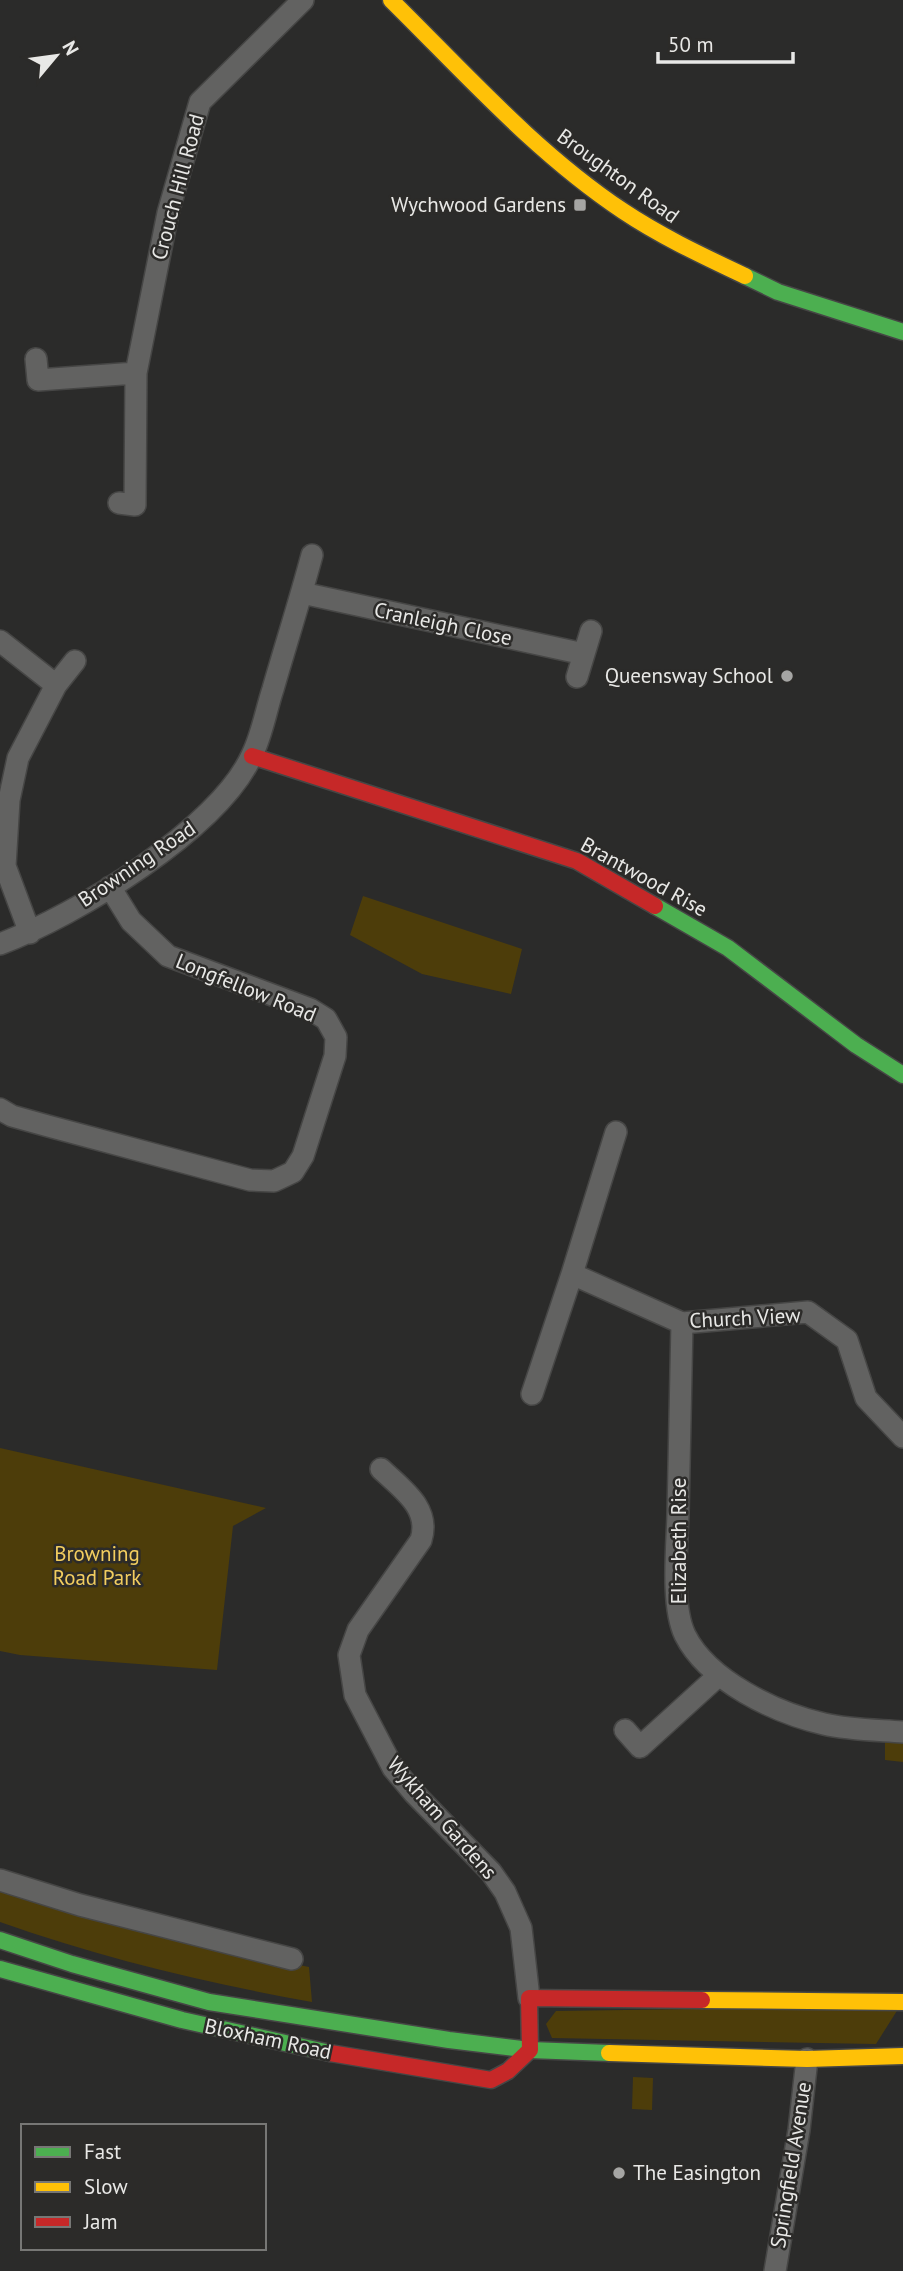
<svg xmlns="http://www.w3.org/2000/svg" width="903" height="2271" font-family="'PT Sans',sans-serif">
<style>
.green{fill:#4d3d0a}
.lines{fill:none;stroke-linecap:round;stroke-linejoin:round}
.street-casing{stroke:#464645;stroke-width:24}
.fast-casing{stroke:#464645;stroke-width:19}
.slow-casing{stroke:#464645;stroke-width:19}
.jam-casing{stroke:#464645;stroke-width:19}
.street{stroke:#626261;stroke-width:21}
.fast{stroke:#4caf50;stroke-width:16}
.slow{stroke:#ffc107;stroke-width:16}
.jam{stroke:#c62828;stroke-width:16}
.poi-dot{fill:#a6a6a4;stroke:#2c2b29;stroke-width:2.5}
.labels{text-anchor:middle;stroke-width:5;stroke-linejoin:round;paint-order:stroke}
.street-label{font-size:21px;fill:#e8e8e6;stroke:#2c2b29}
.poi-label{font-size:21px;fill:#e8e8e6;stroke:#2c2b29;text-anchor:end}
.park-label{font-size:21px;fill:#f2cd5f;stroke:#2c2b29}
</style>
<rect width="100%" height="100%" fill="#2b2b2a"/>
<path class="green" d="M363,896l159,53 -11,45 -89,-20 -72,-39z
M0,1448l266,60 -33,18 -16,144 -197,-15 -20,-4z
M885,1742l18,1v19l-18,-2z
M0,1889l148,44 161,34 3,35c-105,-19 -211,-44 -312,-80z
M900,2006l-24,38 -324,-6 -6,-14 10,-13z
M633,2077l20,1 -1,32 -20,-1z"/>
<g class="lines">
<defs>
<path id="street" d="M36,359l2,21 98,-7
M119,503l16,2 1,-132 32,-160 32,-111 103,-102
M302,593l282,61 -7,23
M0,641l56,44
M584,654l7,-23
M30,933l-25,-67 4,-66 9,-42 38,-73 19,-24
M0,944c75,-28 219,-115 252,-189 10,-20 14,-45 21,-66 13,-45 27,-89 39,-134
M0,1109l12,7 36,10 202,54 24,1 19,-9 10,-16 32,-100 1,-19 -10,-18 -16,-10 -142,-53 -37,-35 -21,-34
M616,1132l-44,142 110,49 126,-11 39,28 19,58 37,39
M682,1323c-1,64 -3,127 -4,191 -1,33 -7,92 7,121 23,46 91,78 139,89 26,6 53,6 79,8
M532,1394l40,-120
M381,1469c21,20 50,39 40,71l-63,90 -9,25 6,40 38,73 21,25 77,79 14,20 16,36 8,70
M625,1730l15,17 78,-71
M0,1880l80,25 212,54
M775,2271l24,-141 8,-71"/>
<path id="fast" d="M745,276l33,16 125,40
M655,906l73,42 128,97 47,30
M0,1940l72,24 137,38 240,38 81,10 79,3
M0,1969l182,51 148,33"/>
<path id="slow" d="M391,0c74,73 145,153 232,211 39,26 80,45 122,65
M702,2000l201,2
M609,2053l198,6 96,-3"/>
<path id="jam" d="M252,756l325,105 78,45
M330,2053l161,27 17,-9 22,-21 -1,-52 173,2"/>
</defs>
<use href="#street" class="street-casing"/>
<use href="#fast" class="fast-casing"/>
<use href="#slow" class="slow-casing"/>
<use href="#jam" class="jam-casing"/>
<use href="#street" class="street"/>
<use href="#fast" class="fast"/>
<use href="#slow" class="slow"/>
<use href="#jam" class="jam"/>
</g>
<g class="poi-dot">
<rect x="573" y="198" width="14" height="14" rx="3.5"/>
<circle cx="787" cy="676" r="7"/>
<circle cx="619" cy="2173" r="7"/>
</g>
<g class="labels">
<g class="street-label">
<text transform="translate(618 176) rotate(36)" y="7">Broughton Road</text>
<text transform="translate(178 187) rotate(-75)" y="7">Crouch Hill Road</text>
<text transform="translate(443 624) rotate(12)" y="7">Cranleigh Close</text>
<text transform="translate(137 864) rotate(-34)" y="7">Browning Road</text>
<text transform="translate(644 877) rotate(29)" y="7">Brantwood Rise</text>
<text transform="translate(246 988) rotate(22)" y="7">Longfellow Road</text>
<text transform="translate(745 1318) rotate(-3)" y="7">Church View</text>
<text transform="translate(679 1541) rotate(-90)" y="7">Elizabeth Rise</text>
<text transform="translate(442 1818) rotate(49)" y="7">Wykham Gardens</text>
<text transform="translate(268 2039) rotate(12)" y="7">Bloxham Road</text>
<text transform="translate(791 2165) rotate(-81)" y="7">Springfield Avenue</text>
</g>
<g class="poi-label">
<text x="566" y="212">Wychwood Gardens</text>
<text x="773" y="683">Queensway School</text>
<text x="633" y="2180" text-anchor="start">The Easington</text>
</g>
<g class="park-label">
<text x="97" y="1561">Browning<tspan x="97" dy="24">Road Park</tspan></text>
</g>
</g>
<rect x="21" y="2124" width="245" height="126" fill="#2c2b29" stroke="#777775" stroke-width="2"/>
<rect x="35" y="2147" width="35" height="10" fill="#4caf50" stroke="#777775" stroke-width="2"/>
<text x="84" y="2159" font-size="21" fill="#e8e8e6">Fast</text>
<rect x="35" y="2182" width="35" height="10" fill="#ffc107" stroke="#777775" stroke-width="2"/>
<text x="84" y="2194" font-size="21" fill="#e8e8e6">Slow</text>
<rect x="35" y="2217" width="35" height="10" fill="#c62828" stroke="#777775" stroke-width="2"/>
<text x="84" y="2229" font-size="21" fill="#e8e8e6">Jam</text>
<g transform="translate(56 56) rotate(61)" stroke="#2c2b29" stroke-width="5" paint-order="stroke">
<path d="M0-5L12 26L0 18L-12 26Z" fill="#e8e8e6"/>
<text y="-10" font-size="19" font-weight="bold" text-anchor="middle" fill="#e8e8e6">N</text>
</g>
<path d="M658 52v10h135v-10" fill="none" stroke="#e8e8e6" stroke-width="3.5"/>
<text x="668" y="52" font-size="21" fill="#e8e8e6" stroke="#2c2b29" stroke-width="5" paint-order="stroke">50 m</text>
</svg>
